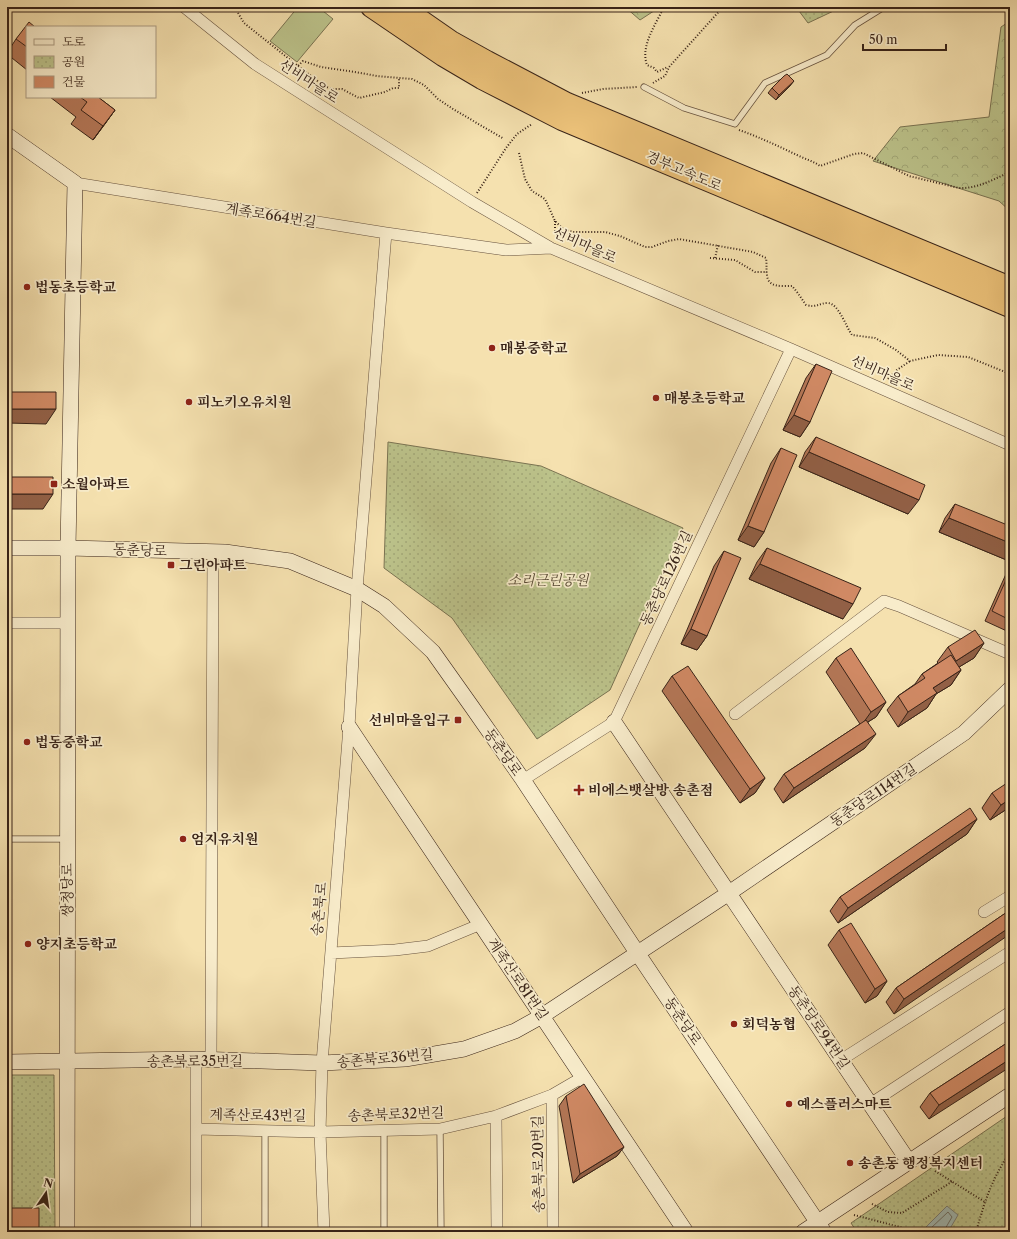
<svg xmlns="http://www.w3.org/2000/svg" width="1017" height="1239" font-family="'Libre Caslon Text','Noto Serif KR',serif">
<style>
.green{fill:#bcc38b;stroke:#7a7352}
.forest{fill:url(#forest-crowns);stroke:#7a7352}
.park{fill:url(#park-dots);stroke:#7a7352}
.water{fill:#a1bbb6;stroke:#777e77}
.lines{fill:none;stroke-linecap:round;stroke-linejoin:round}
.shore{stroke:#6c6f67;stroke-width:1}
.lane-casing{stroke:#67523e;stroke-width:7}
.street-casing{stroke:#67523e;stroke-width:12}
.secondary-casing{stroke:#382318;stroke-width:16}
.highway-casing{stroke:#382318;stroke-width:22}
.path{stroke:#382318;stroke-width:2;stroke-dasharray:1 2;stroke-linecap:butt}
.lane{stroke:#f8eccb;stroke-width:5.5}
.street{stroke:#f8eccb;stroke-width:11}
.secondary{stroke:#f8eccb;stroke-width:15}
.highway{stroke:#eac078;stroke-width:20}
.wall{fill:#b37656;stroke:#382318}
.shaded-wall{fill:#926046;stroke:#382318}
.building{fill:#d08964;stroke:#382318}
.poi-dot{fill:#8f2418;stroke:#f8eccb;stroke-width:1.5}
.labels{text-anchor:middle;stroke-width:3.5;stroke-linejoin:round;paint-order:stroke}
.street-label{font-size:14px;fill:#382318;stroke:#f8eccb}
.poi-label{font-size:14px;font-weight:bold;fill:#382318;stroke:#f8eccb;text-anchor:start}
.park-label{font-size:14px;font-style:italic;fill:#594b35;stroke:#f8eccb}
</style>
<defs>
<pattern id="forest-crowns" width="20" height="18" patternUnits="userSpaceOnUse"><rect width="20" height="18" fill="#bcc38b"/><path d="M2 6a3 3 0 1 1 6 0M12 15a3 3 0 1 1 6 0" fill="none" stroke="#a2a777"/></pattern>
<pattern id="park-dots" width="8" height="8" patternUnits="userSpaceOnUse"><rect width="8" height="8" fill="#bcc38b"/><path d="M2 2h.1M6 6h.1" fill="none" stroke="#a2a777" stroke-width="1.8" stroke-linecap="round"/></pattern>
</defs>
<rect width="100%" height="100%" fill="#f5e1af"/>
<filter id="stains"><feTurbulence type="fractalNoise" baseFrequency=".005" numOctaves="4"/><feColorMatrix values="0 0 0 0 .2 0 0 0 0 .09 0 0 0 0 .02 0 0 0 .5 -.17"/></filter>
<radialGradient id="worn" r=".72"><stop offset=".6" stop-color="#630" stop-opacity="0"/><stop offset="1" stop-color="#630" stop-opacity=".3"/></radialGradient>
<path class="green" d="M298,7h20l15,12 -36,43 -27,-21z"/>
<path class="forest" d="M625,7h35l-20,13z
M1010,21v190l-11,-10 -126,-40 27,-34 89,-10 12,-90z"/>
<path class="park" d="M796,7h46l-34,16z
M388,442l153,24 142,62 -73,162 -73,49 -85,-121 -68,-50z
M7,1075h47l1,157h-48z
M1010,1114v118h-153l-6,-9z"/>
<path class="water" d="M947,1206l11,9 -10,17h-21l-1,-5z"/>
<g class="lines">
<path class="shore" d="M931,1232v-4l17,-16 4,5 -7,12v3"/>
<defs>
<path id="lane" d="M644,87l40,21 51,16 30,-41 62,-28 28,-30 29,-18
M7,839h60
M440,1129l1,103
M384,1131v101
M265,1232v-101"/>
<path id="street" d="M184,7l71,57 217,138 79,46 240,101 219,96
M75,183l311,50 120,17 45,-2
M7,623h61
M735,714l149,-113 15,5 111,48
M523,780l91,-58 177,-373
M984,912l26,-16
M331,953l64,-3 33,-4 53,-22
M211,1060l2,-508
M841,1060l169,-108
M552,1095l1,137
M870,1104l140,-92
M496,1116l1,116
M196,1129l124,3 120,-3 56,-13 56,-21 31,-18
M196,1232v-173
M324,1232l-4,-100 2,-69 27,-336 8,-138 29,-356"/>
<path id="secondary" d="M7,135l68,48 -7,365 -1,684
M7,548h61l157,4 65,9 67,28 27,17 49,46 39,55 51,73 115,174 186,278
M614,722l295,440
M349,727l337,505
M7,1062l189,-3 126,4 83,-4 59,-10 51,-18 27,-15 187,-123 235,-160 46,-44
M803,1232l207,-137"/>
<path id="highway" d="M371,7l72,49 39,23 80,41 448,187
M402,7l49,34 36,20 80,42 443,184"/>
</defs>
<use href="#lane" class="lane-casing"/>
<use href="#street" class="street-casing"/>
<use href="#secondary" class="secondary-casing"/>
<use href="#highway" class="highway-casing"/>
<path class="path" d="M238,7v6l6,10 54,43 5,-5 18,6 34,5 22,4 35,3 12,6 14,14 15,10 51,30
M664,7c-8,17 -24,39 -17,58l7,3 3,4 11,-5
M298,66l26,20 8,3h10l17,9 26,-6 8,-4h6v-10
M653,83l12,-7 4,-9 54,-60
M582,93l21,-4 34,-2
M739,130c20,7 39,16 58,25 8,4 16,6 23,11l34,-12 9,-1 46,23 50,12c18,1 35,-9 51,-16
M519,153l6,26 7,12 13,8 10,22 8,8 10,3h32l15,4 25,11h7l16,-6 11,-2 74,13 13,6c1,6 0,11 1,17 1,13 15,11 25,11l5,6 9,13c11,3 13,-2 22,-2 11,1 18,24 24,32l23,3 21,12 14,11 28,-6 30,2 42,17
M477,193l29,-45 11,-14 15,-10
M555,221v12
M710,258l25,2 20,12h12
M715,258l3,-13
M888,379l9,-9 13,-9
M1007,1111l3,6v16
M935,1171l50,31
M872,1204l16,8 14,1 51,-32
M854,1215l65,17
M976,1232c8,-28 16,-55 34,-79"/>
<use href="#lane" class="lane"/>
<use href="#street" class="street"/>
<use href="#secondary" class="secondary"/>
<use href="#highway" class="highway"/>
</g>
<path class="wall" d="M27,27v43l-20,-16v-1l9,-14z
M790,86l-14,14 -8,-7 4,-5z
M50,97h48l17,13 -22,30 -22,-16 5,-7z
M816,364l-6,58 -10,15 -17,-7 23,-52z
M816,437l92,77 -109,-47 6,-15z
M781,448l-17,84 -10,15 -16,-7 33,-77z
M955,504l54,57 -70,-29 6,-14z
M767,548l76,71 -94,-40 8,-17z
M724,551l-17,85 -10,14 -16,-6 33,-78z
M1010,565v65l-1,2 -24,-11z
M984,643l-10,15 -15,9 2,3 -10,15 -15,9 -9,14 -29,19 -11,-17 11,-14 17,-12 7,-10 16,-11 -1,-1 11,-15z
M836,658l50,44 -10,15 -8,5 -3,26 -82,55 -9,-14 10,-15 76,-50 -34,-52z
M672,676l93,102 -10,15 -15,10 -78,-112z
M992,793l18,14 -20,13 -8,-12z
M977,819l-10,15 -129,89 -8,-12 10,-14z
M1010,910l-116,104 -8,-12 10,-14z
M839,930l48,51 -10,15 -12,7 -37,-58z
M1010,1041l-81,78 -9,-12 10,-14z
M566,1096l58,51 -7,9 -44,27 -14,-77z"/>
<path class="shaded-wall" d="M794,81l-4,5 -14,14 3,-5z
M115,110l-10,14 -12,16 10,-14z
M7,409h49l-10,15 -39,-1z
M794,415l16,7 -10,15 -17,-7z
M809,452l110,48 -11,14 -109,-47z
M7,494h46l-10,15h-36z
M949,518l61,25v16l-1,2 -70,-29z
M748,526l16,6 -10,15 -16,-7z
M760,564l93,40 -10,15 -94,-40z
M691,629l16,7 -10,14 -16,-6z
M984,643l-10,15 -28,17 10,-14z
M961,670l-10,15 -15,9 -9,14 -29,19 10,-15 25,-24z
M886,702l-10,15 -15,9 10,-14z
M876,734l-11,14 -82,55 11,-15z
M765,778l-10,15 -15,10 10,-14z
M1010,799v8l-20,13 11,-15z
M977,819l-10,15 -129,89 10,-15z
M1010,927v7l-116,80 10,-15z
M887,981l-10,15 -12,7 10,-14z
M1010,1059v8l-81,52 10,-14z
M624,1147l-7,9 -44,27 7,-9z"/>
<path class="building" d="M29,22l6,5h-8v20l-11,-8z
M787,74l7,7 -15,14 -7,-7 12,-12z
M80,97h18l17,13 -12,16 -22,-16 6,-8z
M816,364l16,7 -22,51 -16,-7z
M7,392h49v17h-49z
M816,437l109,48 -6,15 -110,-48z
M781,448l16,7 -33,77 -16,-6z
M7,477h46v17h-46z
M955,504l55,22v17l-61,-25z
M767,548l94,40 -8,16 -93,-40z
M724,551l17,7 -34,78 -16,-7z
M1010,571v49l-18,-9z
M975,630l9,13 -28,18 -8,-14z
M851,648l35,54 -15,10 -35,-54z
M951,655l10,15 -28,18 4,5 -29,19 -10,-16 27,-18 -3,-4z
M688,666l77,112 -15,11 -78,-113z
M866,720l10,14 -82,54 -10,-14z
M1010,781v18l-9,6 -9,-12z
M970,808l7,11 -129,89 -8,-11z
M1010,910v17l-106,72 -8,-11z
M851,923l36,58 -12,8 -36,-59z
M1010,1041v18l-71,46 -9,-12z
M584,1084l40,63 -44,27 -14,-78z
M7,1208h32v24h-32z"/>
<g class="poi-dot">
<circle cx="27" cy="287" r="4"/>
<circle cx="492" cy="348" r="4"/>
<circle cx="656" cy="398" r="4"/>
<circle cx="189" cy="402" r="4"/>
<rect x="50" y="480" width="8" height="8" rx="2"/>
<rect x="167" y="561" width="8" height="8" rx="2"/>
<rect x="454" y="716" width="8" height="8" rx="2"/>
<circle cx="27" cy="742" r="4"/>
<path d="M577 784h4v4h4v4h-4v4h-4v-4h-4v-4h4z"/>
<circle cx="183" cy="839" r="4"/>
<circle cx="28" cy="944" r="4"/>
<circle cx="734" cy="1024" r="4"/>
<circle cx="789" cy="1104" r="4"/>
<circle cx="850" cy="1163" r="4"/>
</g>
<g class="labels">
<g class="street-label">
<text transform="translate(309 81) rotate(33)" y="5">선비마을로</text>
<text transform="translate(684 171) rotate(23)" y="5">경부고속도로</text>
<text transform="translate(271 215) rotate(9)" y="5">계족로664번길</text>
<text transform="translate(585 245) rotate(24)" y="5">선비마을로</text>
<text transform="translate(883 373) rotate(24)" y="5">선비마을로</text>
<text transform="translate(140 550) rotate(2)" y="5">동춘당로</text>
<text transform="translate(666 578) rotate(-65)" y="5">동춘당로126번길</text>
<text transform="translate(503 752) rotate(55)" y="5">동춘당로</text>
<text transform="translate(873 795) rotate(-34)" y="5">동춘당로114번길</text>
<text transform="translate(67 890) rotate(-90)" y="5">쌍청당로</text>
<text transform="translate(319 909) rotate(-85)" y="5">송촌북로</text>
<text transform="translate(518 979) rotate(56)" y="5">계족산로81번길</text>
<text transform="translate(683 1021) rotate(56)" y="5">동춘당로</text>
<text transform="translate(819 1027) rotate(56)" y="5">동춘당로94번길</text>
<text transform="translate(385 1058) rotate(-5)" y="5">송촌북로36번길</text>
<text x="195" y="1066">송촌북로35번길</text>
<text transform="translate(396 1114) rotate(-2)" y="5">송촌북로32번길</text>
<text transform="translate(258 1115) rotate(1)" y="5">계족산로43번길</text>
<text transform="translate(538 1164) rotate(-91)" y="5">송촌북로20번길</text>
</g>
<g class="poi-label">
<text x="35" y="292">법동초등학교</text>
<text x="500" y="353">매봉중학교</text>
<text x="664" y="403">매봉초등학교</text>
<text x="197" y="407">피노키오유치원</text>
<text x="62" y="489">소월아파트</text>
<text x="179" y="570">그린아파트</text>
<text x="450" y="725" text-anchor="end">선비마을입구</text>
<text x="35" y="747">법동중학교</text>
<text x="588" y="795">비에스뱃살방 송촌점</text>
<text x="191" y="844">엄지유치원</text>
<text x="36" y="949">양지초등학교</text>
<text x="742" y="1029">회덕농협</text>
<text x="797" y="1109">예스플러스마트</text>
<text x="858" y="1168">송촌동 행정복지센터</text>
</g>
<g class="park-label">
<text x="548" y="585">소리근린공원</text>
</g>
</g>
<rect width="1017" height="1239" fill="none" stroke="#f5e1af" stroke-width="24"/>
<rect x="8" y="8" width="1001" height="1223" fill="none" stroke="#382318" stroke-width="2"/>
<rect x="12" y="12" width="993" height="1215" fill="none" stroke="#382318"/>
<rect x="26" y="26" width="130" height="72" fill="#f8eccb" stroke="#ab9c83"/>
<rect x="34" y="39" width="20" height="6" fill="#f8eccb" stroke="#ab9c83"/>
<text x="62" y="46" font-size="12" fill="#382318">도로</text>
<rect x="34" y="56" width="20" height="12" fill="url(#park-dots)" stroke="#ab9c83"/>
<text x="62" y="66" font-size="12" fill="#382318">공원</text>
<rect x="34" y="76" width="20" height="12" fill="#d08964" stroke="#ab9c83"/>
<text x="62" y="86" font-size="12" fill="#382318">건물</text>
<g transform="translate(46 1193) rotate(13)" stroke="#f8eccb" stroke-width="3" paint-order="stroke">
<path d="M0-3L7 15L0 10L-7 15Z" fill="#382318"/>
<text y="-6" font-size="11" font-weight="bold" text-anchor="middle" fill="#382318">N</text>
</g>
<path d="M863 44v6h83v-6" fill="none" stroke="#382318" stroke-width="2"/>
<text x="869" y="44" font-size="12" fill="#382318" stroke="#f8eccb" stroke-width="3" paint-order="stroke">50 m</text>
<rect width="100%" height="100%" filter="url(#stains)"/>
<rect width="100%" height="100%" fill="url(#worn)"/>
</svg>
